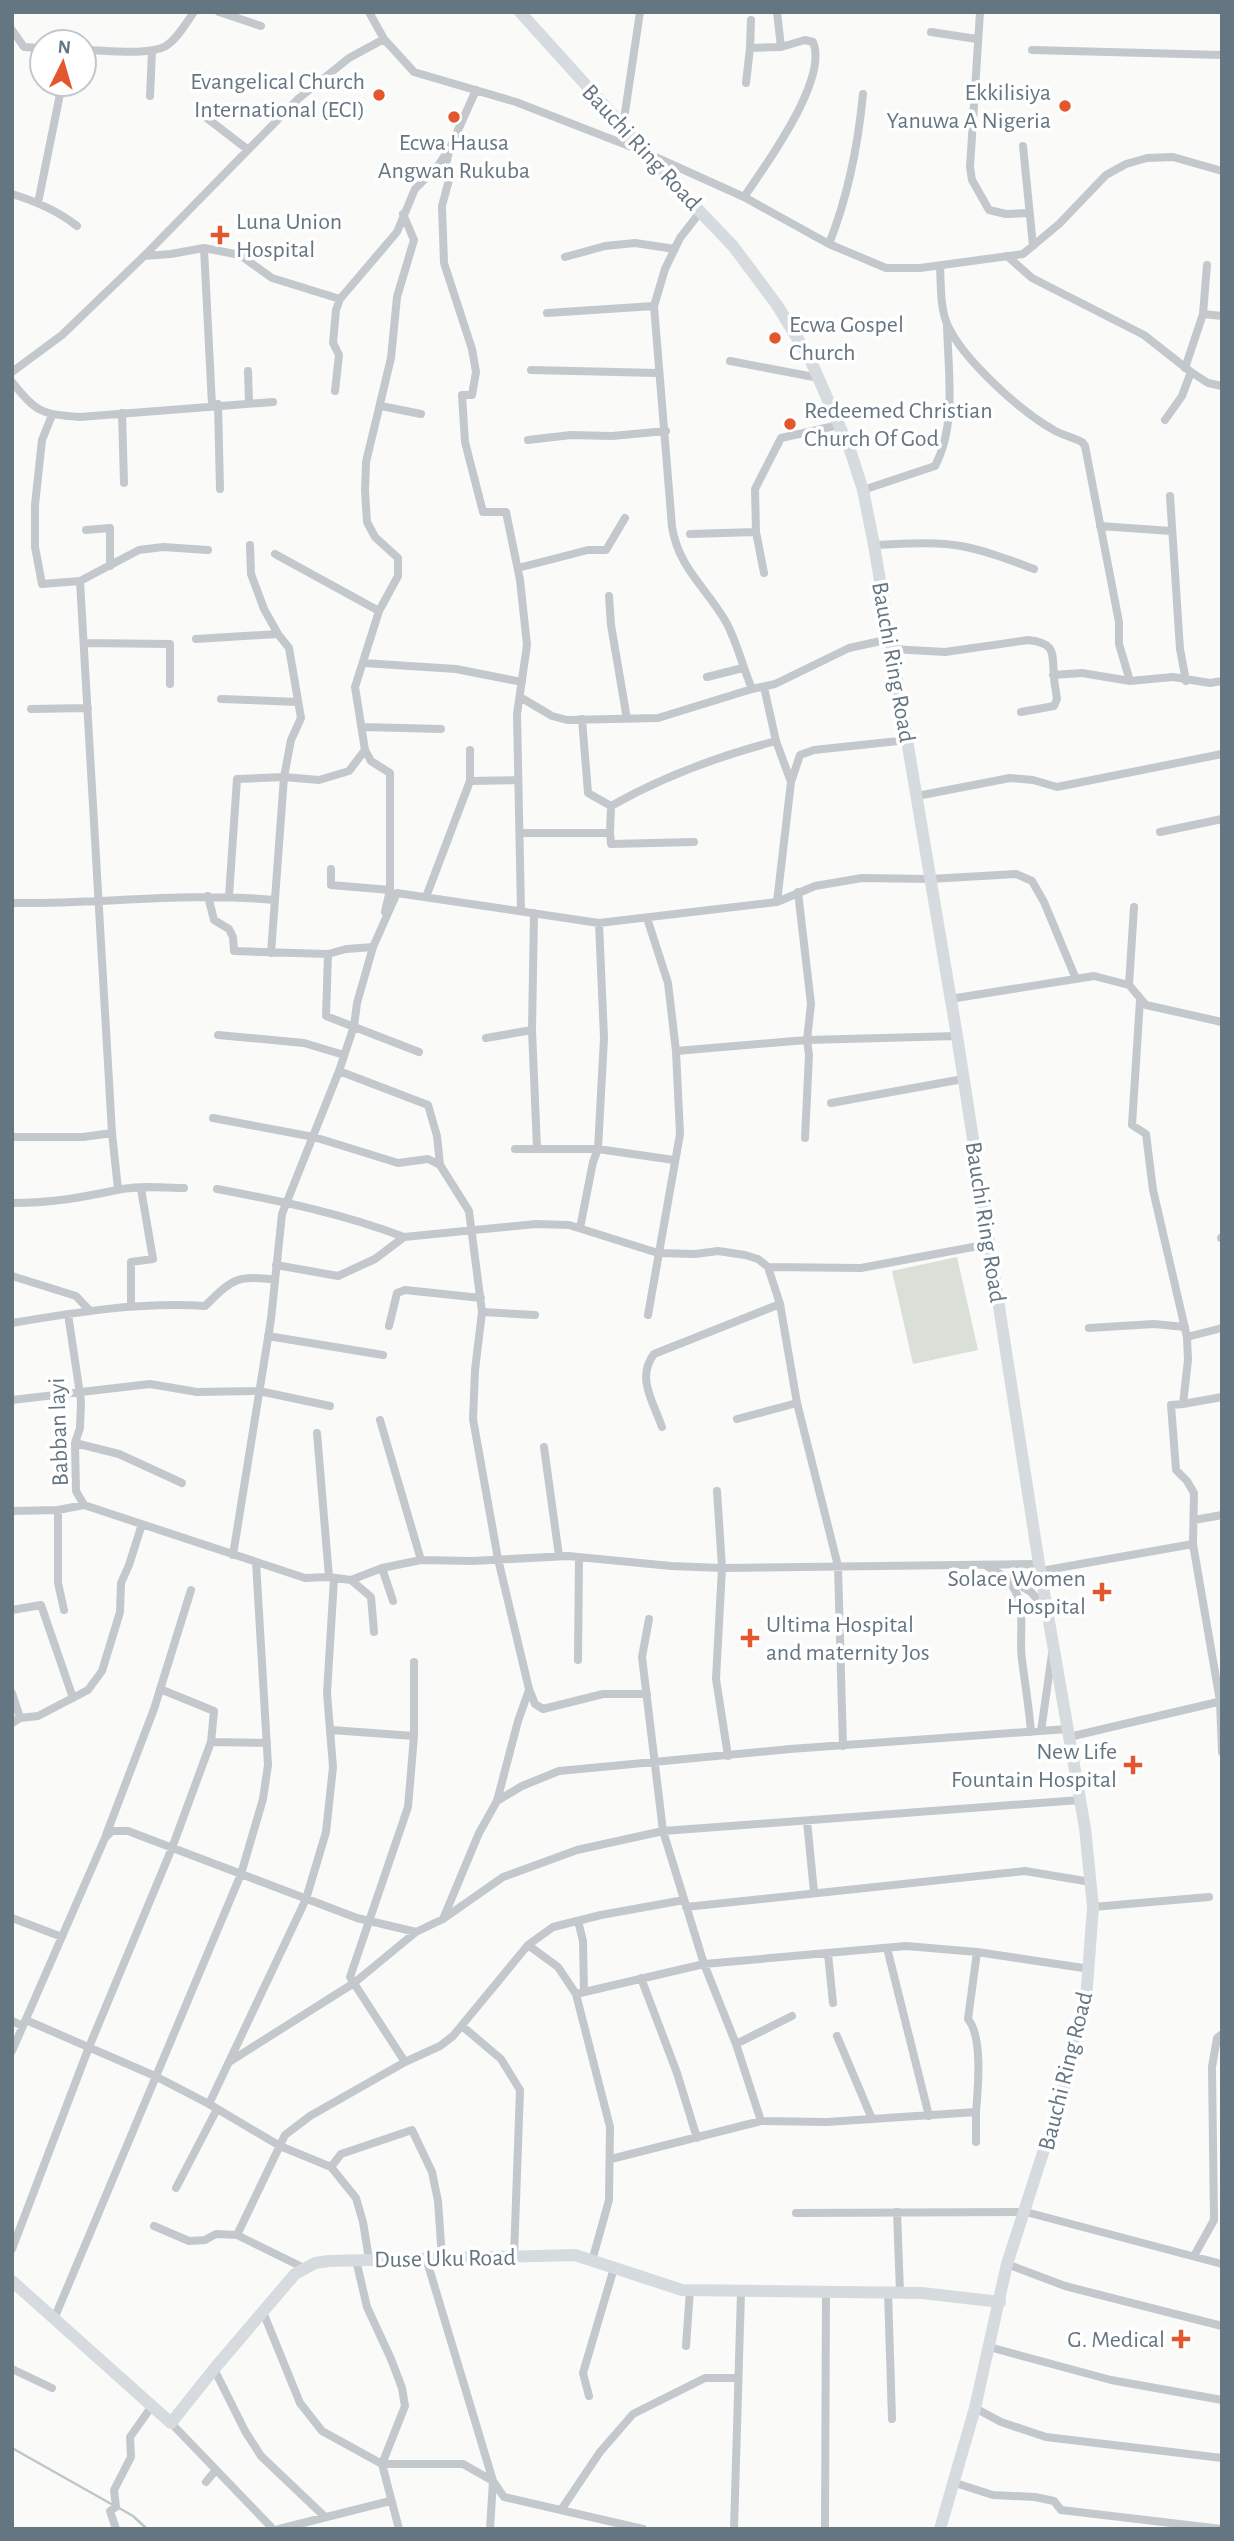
<svg xmlns="http://www.w3.org/2000/svg" width="1234" height="2541" font-family="'Alegreya Sans',sans-serif">
<style>
.green{fill:#dadfd7}
.lines{fill:none;stroke-linecap:round;stroke-linejoin:round}
.stream{stroke:#bbc7cb;stroke-width:2.5}
.street{stroke:#c3c8cc;stroke-width:8}
.secondary{stroke:#d6dbdf;stroke-width:12}
.primary{stroke:#d6dbdf;stroke-width:12}
.poi-dot{fill:#e4572e;stroke:#fff;stroke-width:2.5}
.labels{text-anchor:middle;stroke-width:7;stroke-linejoin:round;paint-order:stroke}
.poi-label{font-size:24px;fill:#657683;stroke:#fff;text-anchor:end}
.street-label{font-size:24px;fill:#657683;stroke:#fff}
</style>
<rect width="100%" height="100%" fill="#fafaf8"/>
<path class="green" d="M957,1257l21,93 -65,14 -21,-93z"/>
<g class="lines">
<path class="stream" d="M12,2448l101,57
M119,2508l14,8 14,13"/>
<path class="street" d="M219,12l42,14
M369,12l15,27 30,33 102,30 126,49 102,46 85,47 57,24h34l103,-14 36,-30 47,-49 20,-11 21,-6 26,-1 49,14
M980,12l-10,155 2,13 17,30 17,4 23,-1
M751,20l-1,28 31,-1
M12,30l12,17 18,1
M931,32l46,7
M84,50c21,0 64,6 82,-4 12,-8 20,-23 28,-34
M1032,50l190,5
M746,83l4,-35
M150,96l2,-45
M199,112l48,37
M623,126l17,-114
M1023,146l10,100
M450,148l-4,16 3,16 -7,26 2,57 28,86 4,23 -4,23h-10l3,47 18,70h23l14,68 7,65 -10,69 4,197
M12,194c23,7 46,17 65,32
M744,197c21,-31 85,-118 69,-155l-8,-2 -24,7 -4,-35
M38,203l24,-119
M701,211l-21,27 -15,31 -11,37 18,221c7,42 34,60 54,95 11,20 17,46 26,67
M829,244c19,-48 29,-98 34,-150
M204,248l8,157
M144,256l27,-2 33,-6 36,7 32,23 68,21
M1007,256l25,22 112,57 47,37 17,11 14,3
M565,257l40,-11 30,-3 40,6
M940,266c1,19 0,43 8,60 15,33 72,85 104,103 9,6 20,8 30,13l3,4 34,176v22l11,37
M547,313l107,-7
M1203,314l19,2
M730,361l89,17
M1185,368l18,-54 4,-49
M531,370l127,3
M248,371l1,32
M12,372l50,-37 82,-79 154,-157 51,-41 35,-19
M12,382c25,31 29,32 68,35l193,-15
M335,391l4,-36 -6,-12 3,-33 4,-11 57,-67 18,-43 22,-22 13,-19 26,-58
M218,404l2,85
M381,406l40,8
M122,413l2,70
M52,415l-10,25 -7,65v42l7,37 38,-3
M1165,420l17,-24 9,-24
M528,440l43,-5 41,1 54,-5
M863,490l72,-24c22,-41 13,-96 12,-141
M1170,496l10,153 6,32
M1100,526l71,5
M86,530l24,-2v38
M690,534l66,-2
M874,545c29,-1 59,-4 87,1 26,5 49,14 73,23
M275,554l104,57
M518,568l70,-18h18l19,-32
M764,573l-8,-41 -1,-43 26,-51 58,-13
M609,596l2,29 16,94
M196,639l82,-5
M84,643l86,1v40
M892,649l53,3 83,-12c28,3 24,12 26,36 0,7 2,15 3,23l-3,7 -33,6
M363,663l93,6 66,13
M1053,675l29,-2 48,8 43,-4 37,6 12,-2
M707,677l36,-9
M764,687l12,54 15,41 -14,120
M520,697l32,19 15,4 91,-2 94,-29 23,-5 74,-36 41,-9
M221,699l77,3
M31,709l57,-1
M582,719l6,74 23,13
M363,727l78,2
M470,750v31
M791,782l9,-27 14,-5 94,-10
M917,796l93,-18 23,2 24,7 165,-33
M1160,832l62,-13
M520,833h90l1,-27c51,-29 108,-50 165,-65
M610,833l1,11 83,-2
M331,869v16l59,5
M798,892l13,112 -4,36 2,15 -4,83
M208,896l6,24 15,9 4,8 1,14 94,3 18,-5 27,-2
M229,896l8,-117 47,-2 7,-37 10,-22 -12,-70 -11,-14 -14,-25 -13,-35 -1,-29
M426,897l44,-116 48,-1
M12,903c88,1 175,-11 263,-3
M385,912l5,-22v-117l-19,-12 -6,-11 -10,-63 24,-76 19,-35v-18l-23,-21 -8,-15 -2,-31 1,-29 25,-104 6,-61 17,-57 -11,-26
M534,913l-2,117 5,118
M647,918l21,65 8,68 4,83 -32,181
M271,953l13,-176 35,3 30,-9 16,-21
M328,954l-2,62 93,36
M1129,985l5,-78
M950,999l144,-23 35,9 17,20 76,17
M1140,1000l-8,125 14,9 7,56 34,147 1,23 -5,44 -12,1 5,65 11,11 7,12 -1,51 27,157 2,51
M218,1035l86,8 40,12
M486,1038l46,-8
M676,1051l131,-11 150,-4
M339,1071l89,34 9,31 3,29
M831,1103l132,-24
M213,1118l101,19 84,26 30,-4 12,6 29,46 13,101 -7,58 -2,49 25,140 31,130 6,15 8,5 60,-15h44
M12,1137h71l29,-4
M515,1149h83l76,11
M118,1189l-6,-56 -32,-552 59,-31 24,-3 45,3
M217,1189c64,12 127,25 187,48
M12,1203c39,0 67,-5 105,-13 21,-5 46,-2 67,-2
M580,1228l13,-66 5,-13 6,-111 -5,-115
M1221,1238h1
M276,1265l62,11 37,-17 29,-22 132,-13 33,1 89,28 37,1 23,-3 27,4 13,4 10,8 12,37 17,99 41,163 5,180
M768,1267l93,1 128,-24
M12,1276l64,20 14,15
M131,1305v-43l22,-3 -12,-70
M482,1312l53,3
M68,1314l13,87 -1,27 -5,15 1,48 8,14
M12,1323c65,-11 127,-21 193,-17 27,-26 31,-32 70,-26
M389,1326l8,-33 8,-3 76,8
M1089,1328l65,-4 31,3
M268,1336l115,19
M1187,1337l35,-9
M12,1400l138,-16 47,8 62,-1 71,15
M1183,1404l39,-7
M737,1419l60,-16
M380,1420l41,140
M662,1427c-9,-26 -26,-49 -8,-73l126,-50
M317,1433l12,144
M75,1443l44,11 63,29
M544,1447l15,109
M717,1491l5,77 -6,111 12,77
M58,1510v73l6,27
M12,1511l46,-1 26,-5 221,73 24,-1 22,3 31,-12 39,-8 51,1 96,-5 103,10 51,2 317,-4
M1194,1520l28,-5
M233,1555l38,-236 11,-105 57,-143 15,-45 3,-23 16,-56 24,-54 202,30 178,-21 38,-16 47,-8 68,1 86,-5 16,7 12,21 32,77
M985,1565l46,27 14,16
M382,1568l11,33
M1041,1571l152,-27
M351,1580l20,17 3,35
M1008,1580c21,24 10,52 14,80 3,24 7,47 9,72
M12,1610l29,-5 32,93
M649,1619l-7,38 21,174 41,133 32,80 25,77
M578,1660l1,-103
M160,1689l54,22 -3,31
M12,1693l8,25
M12,1723l8,-5 18,-2 50,-26 14,-19 18,-59 1,-29 8,-18 13,-41
M331,1730l83,6
M1041,1731l11,-77
M1069,1737l153,-36
M497,1801l25,-15 37,-15 231,-22 277,-20
M807,1821l7,71
M106,1835l48,-126 37,-119
M686,1907l339,-36 66,11
M1093,1907l116,-10
M12,1918l50,19
M443,1919l36,-86 18,-32 21,-80 11,-31
M578,1921l5,20 1,51
M528,1945l30,22 18,27 34,133 -1,73 -17,61
M887,1948l42,168
M828,1954l5,49
M641,1978l36,95 20,65
M576,1994l128,-30 202,-18 71,6 113,17
M26,2020l129,56 54,28 71,42 51,21 25,31 7,24 6,37
M12,2021l11,5
M462,2026l39,33 19,31 -6,166
M837,2036l35,83
M736,2044l56,-28
M12,2051l93,-213 7,-7h16l229,87 59,14 27,-13 60,-42 74,-27 86,-19 417,-31
M229,2062l125,-79 62,-51
M405,2062l-55,-85 58,-170 6,-71v-74
M209,2104l97,-205 20,-67 7,-65 -6,-74 7,-114
M976,2112v30
M611,2159l150,-38 66,1 149,-10c2,-24 7,-75 -8,-93l9,-67
M331,2167l10,-13 71,-24 20,42 6,29 4,57
M176,2188l41,-79
M897,2212l3,80
M796,2213l230,-1 196,52
M154,2226l35,15 16,-1 11,-6 21,1 67,33
M237,2235l48,-100 25,-19 95,-54 35,-16 13,-10 75,-91 25,-18 48,-12 83,-15
M12,2249l77,-202 83,-199 39,-106 56,1
M1194,2256l20,-36 -2,-153 5,-29 5,-4
M426,2258l67,223 11,16 139,32
M356,2260l11,47 24,52 11,29 3,18 -23,58 17,65
M1007,2264l58,22 157,40
M888,2292l4,127
M263,2312l37,91 22,28 60,33h81l30,17 -3,48
M54,2319l187,-445 22,-75 5,-34 -12,-203
M686,2346l4,-56
M989,2347l122,33 111,20
M12,2369l40,19
M214,2369l31,62 16,25 63,60
M589,2396l-6,-23 31,-105
M975,2408l26,14 45,15 176,21
M171,2423l102,106
M206,2482l9,-11
M952,2482l41,13 42,2 19,4 7,9 161,19
M561,2510l39,-58 33,-38 72,-36h33
M116,2529l-6,-18 6,-4 -2,-17 17,-33 -1,-20 22,-31
M279,2529l111,-28
M734,2529l7,-237
M825,2529l1,-237"/>
<path class="secondary" d="M12,2281l159,142 43,-54 81,-95 20,-11 14,-2 246,-6 107,35 240,3 78,9"/>
<path class="primary" d="M520,12l103,114 19,25 91,95 44,59 33,54 40,91 13,40 11,55 83,491 82,528 46,264 8,79 -7,93 -13,60 -66,204 -32,144 -35,121"/>
</g>
<g class="poi-dot">
<circle cx="379" cy="95" r="7"/>
<circle cx="1065" cy="106" r="7"/>
<circle cx="454" cy="117" r="7"/>
<path d="M216.5 224.5h7v7h7v7h-7v7h-7v-7h-7v-7h7z"/>
<circle cx="775" cy="338" r="7"/>
<circle cx="790" cy="424" r="7"/>
<path d="M1098.5 1581.5h7v7h7v7h-7v7h-7v-7h-7v-7h7z"/>
<path d="M746.5 1627.5h7v7h7v7h-7v7h-7v-7h-7v-7h7z"/>
<path d="M1129.5 1754.5h7v7h7v7h-7v7h-7v-7h-7v-7h7z"/>
<path d="M1177.5 2328.5h7v7h7v7h-7v7h-7v-7h-7v-7h7z"/>
</g>
<g class="labels">
<g class="poi-label">
<text x="365" y="89">Evangelical Church<tspan x="365" dy="28">International (ECI)</tspan></text>
<text x="1051" y="100">Ekkilisiya<tspan x="1051" dy="28">Yanuwa A Nigeria</tspan></text>
<text x="454" y="150" text-anchor="middle">Ecwa Hausa<tspan x="454" dy="28">Angwan Rukuba</tspan></text>
<text x="236" y="229" text-anchor="start">Luna Union<tspan x="236" dy="28">Hospital</tspan></text>
<text x="789" y="332" text-anchor="start">Ecwa Gospel<tspan x="789" dy="28">Church</tspan></text>
<text x="804" y="418" text-anchor="start">Redeemed Christian<tspan x="804" dy="28">Church Of God</tspan></text>
<text x="1086" y="1586">Solace Women<tspan x="1086" dy="28">Hospital</tspan></text>
<text x="766" y="1632" text-anchor="start">Ultima Hospital<tspan x="766" dy="28">and maternity Jos</tspan></text>
<text x="1117" y="1759">New Life<tspan x="1117" dy="28">Fountain Hospital</tspan></text>
<text x="1165" y="2347">G. Medical</text>
</g>
<g class="street-label">
<text transform="translate(642 147) rotate(47)" y="8">Bauchi Ring Road</text>
<text transform="translate(894 662) rotate(80)" y="8">Bauchi Ring Road</text>
<text transform="translate(986 1222) rotate(81)" y="8">Bauchi Ring Road</text>
<text transform="translate(58 1432) rotate(-92)" y="8">Babban layi</text>
<text transform="translate(1065 2071) rotate(-76)" y="8">Bauchi Ring Road</text>
<text transform="translate(445 2258) rotate(-1)" y="8">Duse Uku Road</text>
</g>
</g>
<rect width="1234" height="2541" fill="none" stroke="#657683" stroke-width="28"/>
<g transform="translate(63 63) rotate(5)"><circle r="33" fill="#ffffff" stroke="#c1c8cd" stroke-width="2"/>
<path d="M0-5L12 26L0 18L-12 26Z" fill="#e4572e"/>
<text y="-10" font-size="19" font-weight="bold" text-anchor="middle" fill="#657683">N</text>
</g>
</svg>
